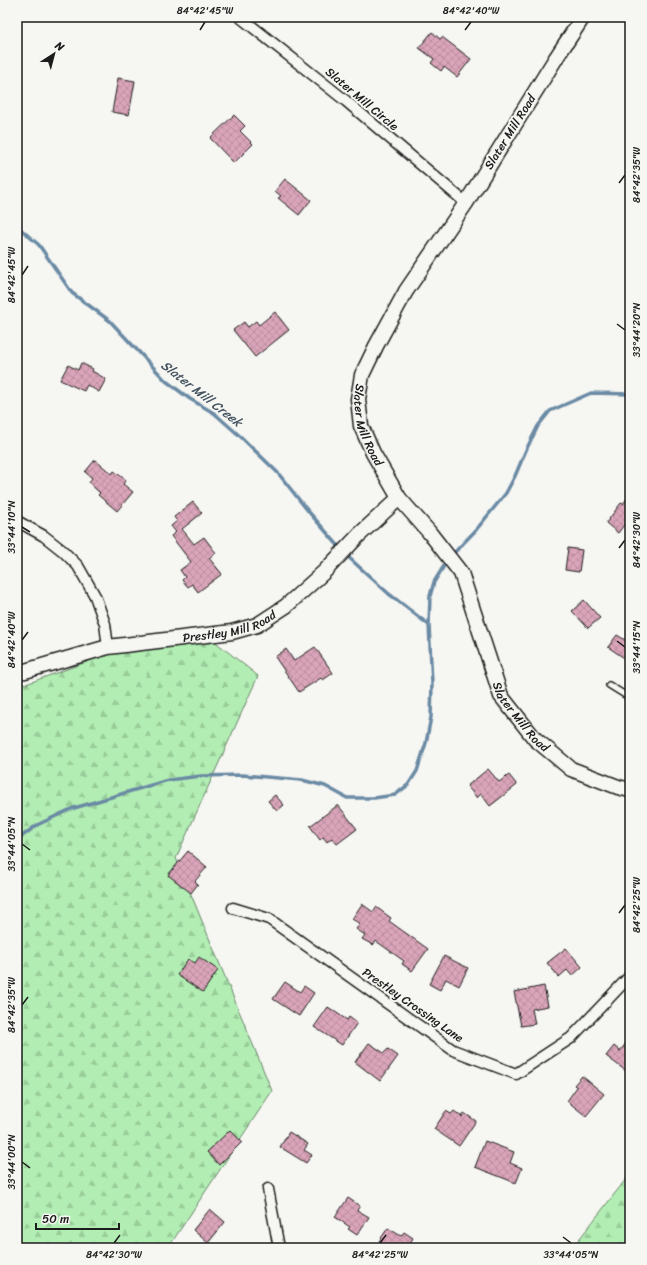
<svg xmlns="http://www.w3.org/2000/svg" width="647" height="1265" font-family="Sriracha,sans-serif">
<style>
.forest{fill:url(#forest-firs);stroke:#678568}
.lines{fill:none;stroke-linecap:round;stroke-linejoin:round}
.stream{stroke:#6b8aa4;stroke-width:3.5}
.building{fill:url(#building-cross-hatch);stroke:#1c1c1c}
.lane-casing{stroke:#1c1c1c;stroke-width:8}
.street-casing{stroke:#1c1c1c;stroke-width:13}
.secondary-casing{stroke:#1c1c1c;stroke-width:17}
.lane{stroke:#f6f6f2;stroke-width:5}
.street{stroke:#f6f6f2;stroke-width:10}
.secondary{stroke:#f6f6f2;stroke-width:14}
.ticks{fill:none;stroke:#1c1c1c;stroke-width:1.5}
.labels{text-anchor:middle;stroke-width:4;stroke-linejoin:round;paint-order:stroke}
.street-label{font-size:12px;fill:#1c1c1c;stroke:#f6f6f2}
.water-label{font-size:13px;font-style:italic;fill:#445360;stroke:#f6f6f2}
.neatline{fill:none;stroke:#1c1c1c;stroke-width:1.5}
.ticks-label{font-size:10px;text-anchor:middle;fill:#1c1c1c}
</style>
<defs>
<pattern id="forest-firs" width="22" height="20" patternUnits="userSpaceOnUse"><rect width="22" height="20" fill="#b2eeb3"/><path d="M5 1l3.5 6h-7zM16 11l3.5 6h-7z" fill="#98cc99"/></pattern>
<pattern id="building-cross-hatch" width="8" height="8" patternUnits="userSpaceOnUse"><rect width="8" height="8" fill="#daa4b9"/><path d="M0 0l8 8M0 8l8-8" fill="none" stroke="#ba8d9e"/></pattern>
</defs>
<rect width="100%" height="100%" fill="#f6f6f2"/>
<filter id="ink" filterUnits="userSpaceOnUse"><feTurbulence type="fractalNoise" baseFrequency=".025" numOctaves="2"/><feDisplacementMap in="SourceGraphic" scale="8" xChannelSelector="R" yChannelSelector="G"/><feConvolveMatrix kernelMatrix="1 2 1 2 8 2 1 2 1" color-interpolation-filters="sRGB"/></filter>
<g filter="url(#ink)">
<path class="forest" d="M208,636l50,40 -82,182 96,233 -104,157h-151v-565l9,1 93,-34z
M630,1174v74h-55l-2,-1z"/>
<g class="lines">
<path class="stream" d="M17,226l22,19 33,48 38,28 56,60 24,18 24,14 27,24 37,36 30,38 34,39
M346,555l43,39 40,31
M451,556l25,-26 30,-37 9,-17 11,-26 12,-24 12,-15 41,-18 39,1
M17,840l20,-15 34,-16 97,-29 33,-4 41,-1 60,5 23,6 22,12h27l21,-3 13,-10 9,-14 9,-28 5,-26 1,-34 -3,-58 1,-29 4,-14 13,-21"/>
</g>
<path class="building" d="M432,32l8,7 2,-2 29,22 -14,18 -13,-10 -3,4 -10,-8 3,-4 -15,-11z
M118,78l17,3 -6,34 -17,-3z
M234,115l11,11 -5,5 13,13 -19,19 -24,-25z
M285,179l26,21 -12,15 -21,-17 3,-2 -6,-5z
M275,312l14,18 -34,27 -22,-27 11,-8 4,5 8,-6 3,4z
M81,363l12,6 -1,2 14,8 -7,13 -12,-7 -3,6 -24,-11 8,-15 10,5z
M95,460l17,14 2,-3 12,9 -3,4 10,8 -16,19 -19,-16 2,-2 -11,-10 3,-5 -7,-6z
M630,494v23l-12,16 -12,-10 15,-20 2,1z
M193,502l9,11 -20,16 12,15 10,-7 12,16 -7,5 13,16 -24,18 -6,-8 -4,3 -6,-7 3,-3 -5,-7 11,-8 -20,-26 5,-4 -5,-6 6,-5 -3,-4z
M568,548l14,2 -3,22 -14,-2z
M584,600l16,18 -12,10 -16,-17z
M617,635l13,8v19l-22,-15z
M315,647l18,26 -10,7 -2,-2 -22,14 -24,-35 11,-8 8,12z
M488,769l11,13 10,-7 8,10 -27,21 -9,-12 -4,4 -10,-12z
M275,795l9,10 -7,6 -9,-10z
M338,805l19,24 -20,15 -5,-6 -5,4 -4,-5 -3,3 -10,-14z
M188,851l19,16 -12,14 3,3 -7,9 -23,-18z
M362,904l11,8 3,-5 15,11 -2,3 39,28 -16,22 -10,-7 2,-3 -28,-20 -3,4 -11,-6 3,-4 -9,-6 4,-5 -8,-5z
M566,948l16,19 -10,9 -5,-6 -8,7 -12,-14z
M444,956l24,12 -9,18 -13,-7 -6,11 -11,-6z
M199,957l19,13 -15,22 -26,-17 11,-16 7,4z
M285,982l15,10 4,-6 10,7 -15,23 -26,-17z
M544,986l4,20 -16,3 3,15 -14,2 -7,-34z
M328,1007l19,13 2,-3 8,6 -15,22 -28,-18z
M630,1038v36l-24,-18 8,-10 6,5z
M369,1043l15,10 4,-4 10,7 -18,25 -25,-19z
M582,1076l22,18 -18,22 -19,-15 10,-14 -3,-2z
M446,1111l5,3 3,-3 8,6 2,-4 12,8 -17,25 -25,-17z
M230,1130l12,12 -23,23 -12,-13z
M289,1132l19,12 -4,6 8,5 -6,8 -26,-16z
M485,1141l29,11 -4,11 12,5 -6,15 -41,-16z
M348,1198l12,8 -3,4 12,7 -12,18 -9,-6 2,-2 -15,-10z
M210,1209l15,13 -17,21 -15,-13z
M388,1228l13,8 3,-4 9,6 -6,10h-18l-10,-7z"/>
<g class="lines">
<defs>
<path id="lane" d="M609,685l21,13"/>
<path id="street" d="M240,17l106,84 120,102
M17,521l27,15 19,15 15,15 17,30 10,28 3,23
M233,908l36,11 184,131 63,24 55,-36 59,-62
M268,1189l11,59"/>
<g id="secondary">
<path id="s1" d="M583,17l-27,41 -90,145 -60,88 -30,55 -14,29 -4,24 3,27 12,27 26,45 30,34 32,41 40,123 34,43 36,30 47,18 12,3"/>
<path id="s2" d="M17,672l8,-1 83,-24 124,-15 25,-7 29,-19 38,-34 35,-37 40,-37"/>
</g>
</defs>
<use href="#lane" class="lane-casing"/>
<use href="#street" class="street-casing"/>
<use href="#secondary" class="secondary-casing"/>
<use href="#lane" class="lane"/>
<use href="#street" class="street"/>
<use href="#secondary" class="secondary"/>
</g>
</g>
<path class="ticks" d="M200,30l5,-8M465,30l6,-8M619,183l6,-8M22,275l6,-9M617,324l8,6M22,527l8,5M619,548l6,-8M22,640l6,-8M617,641l8,6M22,844l8,6M619,913l6,-8M22,1005l6,-8M22,1162l8,6M563,1237l8,6M114,1243l6,-8M380,1243l6,-8"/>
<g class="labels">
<g class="street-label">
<text transform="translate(362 99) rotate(40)" y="4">Slater Mill Circle</text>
<text transform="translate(510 132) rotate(-58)" y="4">Slater Mill Road</text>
<text dy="4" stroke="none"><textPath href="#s1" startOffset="473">Slater Mill Road</textPath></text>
<text dy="4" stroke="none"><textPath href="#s2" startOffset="218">Prestley Mill Road</textPath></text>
<text dy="4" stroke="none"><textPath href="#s1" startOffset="809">Slater Mill Road</textPath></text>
<text transform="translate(413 1005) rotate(35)" y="4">Prestley Crossing Lane</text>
</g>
<g class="water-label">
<text transform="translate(202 393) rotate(38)" y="5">Slater Mill Creek</text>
</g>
</g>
<rect width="647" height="1265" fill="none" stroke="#f6f6f2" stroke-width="44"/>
<g transform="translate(54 54) rotate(36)" stroke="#f6f6f2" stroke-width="3" paint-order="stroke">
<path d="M0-3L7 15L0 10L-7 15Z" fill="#1c1c1c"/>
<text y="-6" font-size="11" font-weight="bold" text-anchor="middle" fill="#1c1c1c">N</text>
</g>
<path d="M36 1223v6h83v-6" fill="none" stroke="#1c1c1c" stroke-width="2"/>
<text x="42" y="1223" font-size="12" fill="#1c1c1c" stroke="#f6f6f2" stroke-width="3" paint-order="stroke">50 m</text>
<rect x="22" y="22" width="603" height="1221" class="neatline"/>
<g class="ticks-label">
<text x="205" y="14">84°42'45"W</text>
<text x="471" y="14">84°42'40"W</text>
<text transform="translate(636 175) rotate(-90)" y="4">84°42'35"W</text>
<text transform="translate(11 275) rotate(-90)" y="4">84°42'45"W</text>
<text transform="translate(636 330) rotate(-90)" y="4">33°44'20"N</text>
<text transform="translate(11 527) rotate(-90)" y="4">33°44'10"N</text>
<text transform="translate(636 540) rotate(-90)" y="4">84°42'30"W</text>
<text transform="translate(11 640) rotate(-90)" y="4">84°42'40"W</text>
<text transform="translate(636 647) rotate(-90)" y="4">33°44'15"N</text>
<text transform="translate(11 844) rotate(-90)" y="4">33°44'05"N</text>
<text transform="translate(636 905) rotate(-90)" y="4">84°42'25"W</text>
<text transform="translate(11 1005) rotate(-90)" y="4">84°42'35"W</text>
<text transform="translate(11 1162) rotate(-90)" y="4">33°44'00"N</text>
<text x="114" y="1258">84°42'30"W</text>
<text x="380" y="1258">84°42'25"W</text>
<text x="571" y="1258">33°44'05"N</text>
</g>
</svg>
